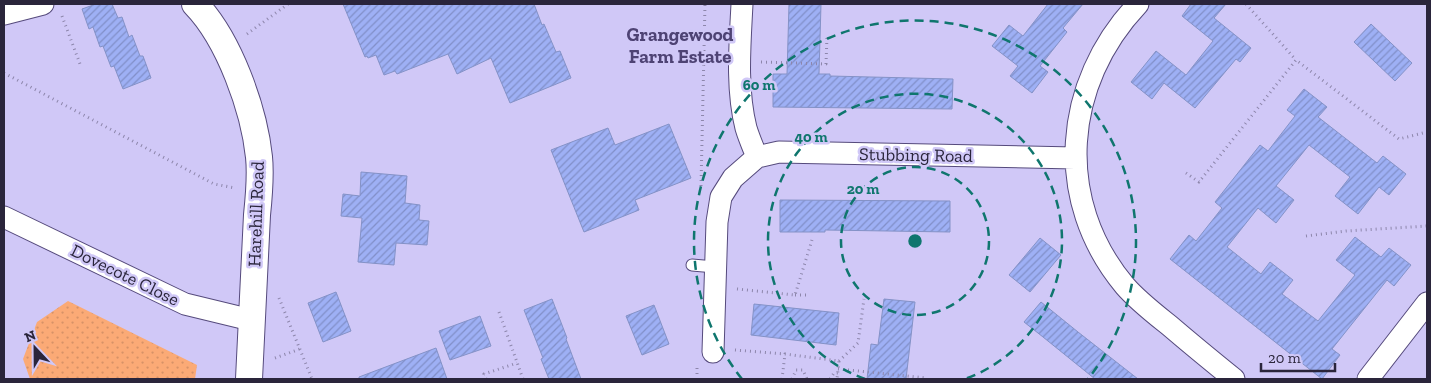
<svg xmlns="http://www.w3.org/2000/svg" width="1431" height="383" font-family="'Zilla Slab',serif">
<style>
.grass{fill:url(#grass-dots)}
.building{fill:url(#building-hatch);stroke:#8492c7}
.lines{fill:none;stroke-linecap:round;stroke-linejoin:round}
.service-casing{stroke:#554a7c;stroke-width:13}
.minor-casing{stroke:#554a7c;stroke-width:23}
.tertiary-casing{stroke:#554a7c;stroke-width:28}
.path{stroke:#8d86ab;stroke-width:3;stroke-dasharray:1 4;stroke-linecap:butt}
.service{stroke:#fff;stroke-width:11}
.minor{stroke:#fff;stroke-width:21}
.tertiary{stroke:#fff;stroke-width:26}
.ring{fill:none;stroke:#0f766e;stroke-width:2.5;stroke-dasharray:9 6}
.labels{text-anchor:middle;stroke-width:5;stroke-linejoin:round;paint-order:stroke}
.street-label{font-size:18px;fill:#2a253b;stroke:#d0c8f7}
.neighbourhood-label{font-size:19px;font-weight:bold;fill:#4e4374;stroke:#d0c8f7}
.centre{fill:#0f766e;stroke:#d0c8f7;stroke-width:2.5}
.ring-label{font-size:15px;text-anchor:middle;font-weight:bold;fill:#0f766e;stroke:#d0c8f7;stroke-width:5;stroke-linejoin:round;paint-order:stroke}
</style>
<defs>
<pattern id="grass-dots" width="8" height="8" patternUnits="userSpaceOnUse" patternTransform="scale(1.25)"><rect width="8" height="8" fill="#fbaa76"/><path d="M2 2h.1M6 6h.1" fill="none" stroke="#d79267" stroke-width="1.8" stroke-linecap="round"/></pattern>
<pattern id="building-hatch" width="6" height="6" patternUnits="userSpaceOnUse" patternTransform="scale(1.25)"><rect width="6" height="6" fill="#9eb0f5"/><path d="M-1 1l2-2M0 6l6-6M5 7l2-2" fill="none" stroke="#818fc8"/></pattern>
</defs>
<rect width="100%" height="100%" fill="#d0c8f7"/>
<path class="grass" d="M68,301l129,64 -2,14h-165l-7,-20 14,-37z"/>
<path class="building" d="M96,4h16l6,14 4,-1 7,20 3,-2 8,21h3l8,22 -28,11 -9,-23 -3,1 -8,-21 -3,1 -7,-20 -4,2 -7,-20z
M343,4h191l8,21 2,-1 12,28 4,-1 11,27 -61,25 -19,-45 -34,16 -9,-20 -51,20 -2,-3 -11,4 -8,-20 -8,3 -1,-2 -2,1z
M789,4h32l-2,70h11v2l123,3 -1,30 -179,-2v-33h14z
M1048,4h35l-20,24 4,4 -27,34 8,6 -16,21 -22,-17 8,-10 -26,-20 17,-21 14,11z
M1191,4h35l-12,14 37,30 -11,14 -4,-3 -41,49 -31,-25 -12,16 -21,-17 25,-31 30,24 27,-34 -31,-25z
M1371,24l41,39 -17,18 -41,-39z
M1304,89l23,18 -9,10 59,46 6,-7 23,18 -17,21 -10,-8 -21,27 -23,-18 15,-19 -41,-32 -33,41 18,14 -18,23 -18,-15 -31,39 34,27 9,-12 23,18 -11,14 36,27 37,-46 -19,-15 19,-23 26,20 8,-9 22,17 -17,21 -7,-6 -55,69 8,6 -18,24 -152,-120 19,-24 7,6 26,-33 -7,-6 45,-57 8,6 27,-35 -8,-6z
M669,124l22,54 -56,22 4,10 -55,22 -33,-82 57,-22 7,17z
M361,172l46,4 -2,27 15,2 -1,15 10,1 -2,24 -31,-2 -2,22 -36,-3 4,-44 -21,-2 2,-22 17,2z
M780,200l170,1v31l-125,-2v2h-45z
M1040,238l21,17 -31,37 -21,-17z
M336,292l15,39 -28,11 -15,-39z
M552,299l15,39 -1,1 15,40h-32l-8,-20 2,-1 -19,-48z
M884,299l31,3 -9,77h-39l4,-35 7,1z
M1041,302l37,30 60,47h-43l-52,-42 -19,-15z
M754,304l85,9 -3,32 -85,-10z
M654,305l15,39 -27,11 -16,-39z
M480,316l11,30 -41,14 -11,-29z
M436,348l11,31h-88v-2z"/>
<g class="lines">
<defs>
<path id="service" d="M692,265l23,2"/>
<path id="minor" d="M742,4c-2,40 -6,84 4,124 3,10 7,19 11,29
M1138,4c-75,79 -85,196 -13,282 13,15 30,28 45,40 21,18 43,36 64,53
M4,14l39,-10
M4,217l181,87 66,16
M713,352l4,-130 4,-25 12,-19 24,-21 22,-5 296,6
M1368,379l59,-76"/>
<path id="tertiary" d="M195,4c34,35 59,105 64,153 2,19 0,39 -2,58l-8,164"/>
</defs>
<use href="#service" class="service-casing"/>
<use href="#minor" class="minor-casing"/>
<use href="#tertiary" class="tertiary-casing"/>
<path class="path" d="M1246,4l50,56
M62,16l18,48
M247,34l41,-30
M761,62l65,2 1,-28
M4,73l210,111 21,4
M1186,173l13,9 97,-122 103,79 28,-7
M701,186l4,-182
M1306,236l40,-5 81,-5
M737,289l58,6 17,-55
M795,295h14
M279,298l33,81
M499,312l24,67
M735,350l50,4
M275,358l25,-9
M839,361l19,-18 6,-44
M838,369l89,9
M486,379l-2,-5 33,-11
M697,379v-12
M782,379l3,-25 54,7 -2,18
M792,379l4,-9h7l4,9
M830,379l4,-6h4"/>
<use href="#service" class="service"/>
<use href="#minor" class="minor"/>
<use href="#tertiary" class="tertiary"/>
</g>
<g class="ring">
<circle cx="915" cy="241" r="74"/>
<path d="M865 379A147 147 0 1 1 965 379"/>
<path d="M742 379A221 221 0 1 1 1088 379"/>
</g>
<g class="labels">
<g class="street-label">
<text transform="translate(916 155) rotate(1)" y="6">Stubbing Road</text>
<text transform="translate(256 214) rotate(-88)" y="6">Harehill Road</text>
<text transform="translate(125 275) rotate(26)" y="6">Dovecote Close</text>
</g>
<g class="neighbourhood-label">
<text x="680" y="41">Grangewood<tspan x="680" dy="22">Farm Estate</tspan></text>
</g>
</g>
<circle cx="915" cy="241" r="8" class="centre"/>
<g class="ring-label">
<text x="759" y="90">60 m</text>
<text x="811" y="142">40 m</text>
<text x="863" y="194">20 m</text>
</g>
<rect width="1431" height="383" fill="none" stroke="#2a253b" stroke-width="10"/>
<g transform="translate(35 348) rotate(338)" stroke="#d0c8f7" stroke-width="4" paint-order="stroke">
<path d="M0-4L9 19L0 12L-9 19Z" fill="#2a253b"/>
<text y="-8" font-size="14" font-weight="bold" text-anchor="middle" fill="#2a253b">N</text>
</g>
<path d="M1261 363v8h74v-8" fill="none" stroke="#2a253b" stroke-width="2.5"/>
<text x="1268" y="363" font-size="15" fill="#2a253b" stroke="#d0c8f7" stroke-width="4" paint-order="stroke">20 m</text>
</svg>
